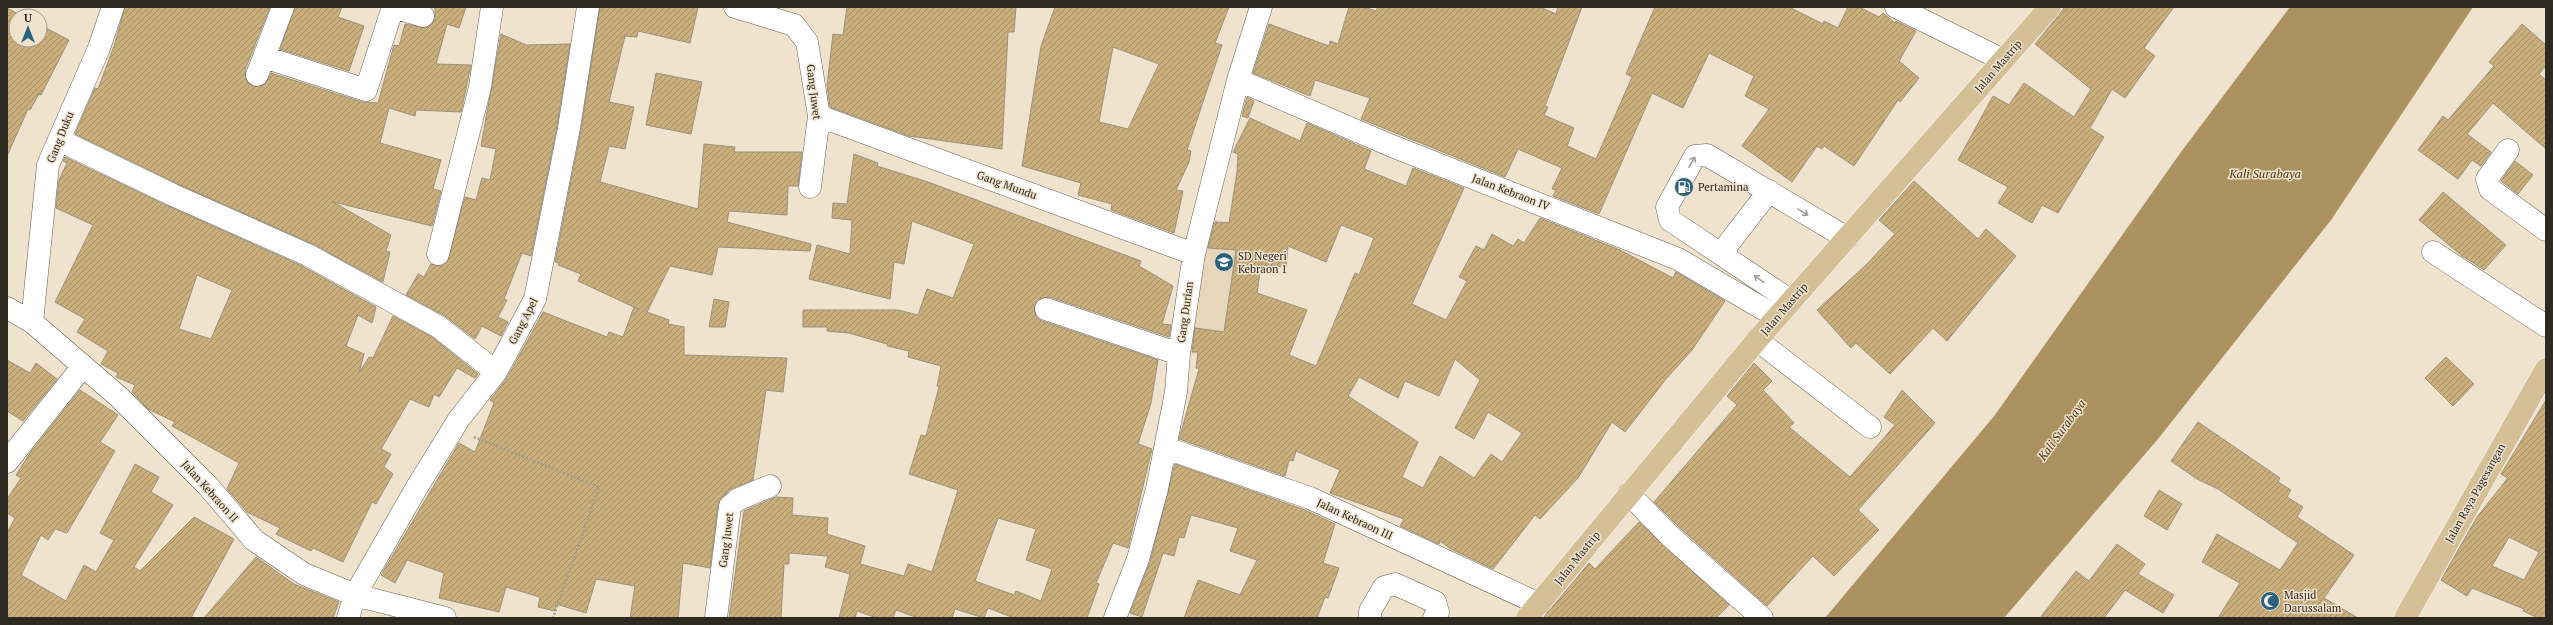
<svg xmlns="http://www.w3.org/2000/svg" width="2553" height="625" font-family="'PT Serif',serif">
<style>
.built{fill:#e6d7bb}
.water{fill:#ac9260}
.building{fill:url(#building-hatch);stroke:#9b917d;fill-rule:evenodd}
.lines{fill:none;stroke-linecap:round;stroke-linejoin:round}
.minor-casing{stroke:#695f4d;stroke-width:23}
.major-casing{stroke:#fff;stroke-width:23}
.path{stroke:#a49b8b;stroke-width:2.5;stroke-dasharray:2 2;stroke-linecap:butt}
.minor{stroke:#fff;stroke-width:22}
.major{stroke:#d4bf96;stroke-width:22}
.oneway{stroke:#a19f9b}
.labels{text-anchor:middle;stroke-width:3;stroke-linejoin:round;paint-order:stroke}
.street-label{font-size:11px;fill:#2e2921;stroke:#efe3ce}
.poi-label{font-size:11px;fill:#2e2921;stroke:#efe3ce;text-anchor:start}
.water-label{font-size:12px;font-style:italic;fill:#48340a;stroke:#efe3ce}
</style>
<defs>
<pattern id="building-hatch" width="6" height="6" patternUnits="userSpaceOnUse"><rect width="6" height="6" fill="#caaf7c"/><path d="M-1 1l2-2M0 6l6-6M5 7l2-2" fill="none" stroke="#a48e65"/></pattern>
</defs>
<rect width="100%" height="100%" fill="#efe3ce"/>
<path class="built" d="M1195,217l71,10 -17,135 -74,-10z"/>
<path class="water" d="M2290,7h183l-142,213 -173,219 -154,179h-179l170,-203 186,-263z"/>
<path class="building" d="M125,7h145l-25,63 3,13 5,4 11,-2 7,-12 91,29 16,1 16,-58 5,1 6,-22 21,4 9,-8v-13h31l-7,21 -12,-4 -11,40 35,1 -10,47 -45,-2 -1,6 -26,-8 -9,35 61,17 -8,29 8,2 -9,35 -99,-24 58,33 -5,16 4,1 -7,30 -70,-38 -135,-60 -103,-50 20,-46 3,1 16,-43z
M295,7h47l-4,10 26,9 -15,45 -69,-22z
M600,7h98l-8,36 -52,-12 -1,6 -12,-1 -16,66 25,5 -9,42 -16,-3 -9,36 98,27 6,-65 31,3 -1,5h68l-4,34h-10l-1,29 -58,-4 -2,11 84,22 -1,7 -92,-4 -6,28 -42,-9 -23,46 22,8 -1,4 16,3v28l103,3 -4,34 -17,-2 -13,90 -24,10 -11,14 -8,64 -27,-5 -5,55h-48l5,-32 -39,-7 -10,34 -30,-9 -1,7 -17,-4 2,-10 -34,-10 -7,25 -60,-14 5,-25 -37,-13 -12,23 -14,-8 78,-132 16,9 19,-49 -4,-3 17,-22 36,-66 64,25 2,-5 14,5 11,-30 4,2 -60,-28 3,-7 -23,-9 1,-2 -4,-1 26,-132z
M847,7h169l-2,25h-6l-6,117 -93,-13 -79,-29 -3,-21 6,-52 10,1z
M1055,7h174l-14,36 7,2 -35,105 4,1 -2,11 -13,28 7,1 -9,42 -63,-23 1,-6 -34,-9 3,-12 -59,-17 19,-120zM1113,47l46,17 -31,65 -29,-7z
M1349,7h15l12,4 2,-4h162l16,7 2,-7h24l-37,99 3,1 -4,8 30,13 -7,18 29,13 36,-82 -6,-3 29,-67h134l34,17 1,-3 14,7 10,-21h11l20,10 4,-4 12,10 1,-2 20,10 -17,30 20,17 -19,24 -2,-2 -44,66 -30,-20 -2,3 -5,-3 -25,36 -50,-36 27,-37 -24,-13 9,-20 -45,-23 -26,55 -31,-15 -53,121 -46,-18 3,-6 -4,-1 10,-21 -44,-19 -13,28 -144,-58 9,-21 -55,-18 -5,16 -57,-23 16,-49 60,22 1,-5 8,3z
M2065,7h109l-30,41 11,8 -30,42 -13,-9 -22,39 14,9 -46,76 -16,-8 -10,18 -34,-20 10,-16 -50,-27 35,-64 16,9 15,-22 50,34 17,-28 -56,-45z
M7,8l15,8h-6v24h24v-15l29,15 -28,55 -2,-1 -9,16 -2,-1 -21,47z
M2522,24l24,21v21l-7,8 7,6v69l-53,-46 -26,31 24,18 -10,14 -9,-6 -14,19 -40,-29 25,-34 5,4 46,-54 -5,-4z
M501,34l25,11 44,-1 -13,82 -26,130 -9,-3 -18,46 3,1 -9,17 10,5 -7,14 -19,-10 -7,13 -30,-23 -39,-21 12,-21 6,3 7,-13 10,2 6,-4 18,-65 11,3 6,-22 8,2 6,-31 -15,-3z
M656,73l46,9 -11,52 -45,-9z
M1247,97l7,4 -6,17 -6,-2z
M1250,118l50,23 7,-18 64,28 -7,18 42,17 7,-18 51,20 -52,116 34,16 21,-39 -8,-4 17,-31 8,4 8,-16 21,12 5,-7 6,4 16,-25 80,32 53,28 3,-6 49,29 -33,49 -26,29 -41,53 -13,-10 -34,56 -38,41 -5,-4 -42,54 -42,-20 -11,-8 -1,3 -39,-18 4,-7 -74,-26 10,-23 -44,-19 -3,10 -4,-1 -4,16 -106,-37 20,-70 -3,-1 2,-16h-6l3,-24 29,4 12,-82 -28,-2 7,-26 14,1 8,-51 1,-18 -5,-2zM1341,225l33,13 -15,37 -4,-2 -39,93 -27,-11 18,-45 -50,-17 4,-28 25,2 2,-21 38,16zM1455,359l25,21 -25,48 19,11 14,-27 34,21 -20,29 -11,-8 -17,24 -34,-22 -17,32 -21,-11 16,-35 -70,-46 11,-19 39,21 7,-17 34,15z
M854,154l24,9 -1,3 51,16 213,79 -2,5 34,20 -11,38 9,1 -2,12 -119,-40 -12,2 -4,6 2,12 6,4 116,39 -7,43 -13,41 14,5 -24,99 -15,-5 -17,40 3,1 -12,34h-73l-26,-10 -4,10 -29,-9 -3,9h-34l-22,-8 -3,8h-16l-20,-7 -2,7h-16l11,-44 -25,-7 3,-11 -39,-3v11h-5l-3,54h-52l15,-107 32,-14 17,1 -1,17 36,3 -1,16 38,12 -5,18 44,12 4,-12 24,8 26,-82 -49,-16 12,-39 5,1 13,-49 -2,-1 4,-20 -33,-9 1,-6 -22,-5v-2l-38,-11 -22,-2v-4h-24v-17h95l20,5 9,-26 26,9 21,-54 -62,-23 -8,43 -10,-2 -4,37 -81,-20 8,-34 33,9 2,-34 -20,-2 1,-15 14,1zM998,518l38,11 -10,31 26,9 -11,32 -25,-10 -2,4 -39,-14z
M65,157l103,49 134,60 74,41 -4,16 -14,-8 -12,31 18,8 -5,19 10,-16 4,1 20,-42 39,21 46,37 -3,4 -18,-10 -18,29 -5,-3 -5,13 -19,-8 -29,50 10,5 -7,13 9,7 -17,30 -4,-2 -29,60 -30,-14 -2,3 -35,-17 4,-6 -33,-16 -20,-23 12,-26 -67,-37 3,-4 -27,-13 -16,-17 3,-7 -19,-8 2,-4 -17,-9 7,-13 -31,-19 8,-13 -30,-17 38,-77 -37,-17 3,-28 8,-17 -4,-2zM197,275l35,15 -21,49 -32,-10z
M2515,161l18,14 -15,19 -17,-13z
M1914,181l64,58 8,-10 30,27 -69,85 -14,-13 -43,46 -34,-31 -5,5 -34,-38 49,-45 29,-31 -16,-14z
M2443,192l63,53 -22,25 -23,-15 -42,-35z
M714,299l15,3 -4,25h-16z
M2446,357l28,27 -21,22 -28,-28z
M7,360l23,13 6,-10 21,16 -34,42 -16,-10z
M1754,363l18,18 -9,9 31,33 -5,4 61,50 45,-52 -11,-8 18,-27 33,33 -77,87 21,20 -45,46 -21,-20 -46,50 -88,-79 -25,-25 83,-97 -10,-9z
M80,390l38,25 -18,27 15,9 -48,82 -12,-4 -7,11 -7,-5 -20,40 45,26 18,-36 12,7 18,-32 -14,-7 35,-69 24,13 -8,15 22,13 -39,62 6,4 54,-54 40,22 -43,79h-184v-85l8,-15 -8,-5v-14l14,-21 -5,-3 14,-22z
M2546,400v218h-8l-15,-7 1,-2 -52,-21 -5,8 -26,-16 36,-63 31,-39 -7,-4zM2509,537l30,15 -15,28 -32,-14z
M2198,422l82,56 -2,4 13,8 -4,7 16,10 -6,10 57,38 -30,43 34,20h-140l22,-35 -38,-21 15,-28 63,36 18,-27 -80,-54 -21,-10 -26,-18z
M1175,464l130,46 30,14 -12,39 16,5 -11,30 -3,-1 -8,21h-133l14,-38 42,15 17,-35 -27,-9 8,-23 -47,-13 -7,23 -5,-1 -5,19 -11,-3 -21,64 -12,-4 20,-51z
M2159,490l23,14 -15,26 -23,-14z
M1639,522l90,83 -13,13h-173l46,-55 6,6z
M2117,544l28,20 -7,10 36,21 -11,18 -38,-23 -21,28h-64l36,-47 13,10z
M256,557l38,27 45,18 -6,16h-129z"/>
<g class="lines">
<defs>
<path id="minor" d="M283,7l-19,50 102,33 27,-83
M393,7l30,9
M735,7l59,18
M1896,7l107,53
M794,25l13,17 12,74 -9,71
M257,75l7,-18
M1238,80l154,66 286,113 99,58
M819,116l375,138
M59,140l114,55 135,60 131,72 57,45
M2508,150l-21,29 3,10 56,41
M1722,252l47,-61
M2433,252l113,74
M438,254l42,-167 12,-80
M1791,301l-121,-81 -3,-13 28,-51 12,-1 140,83
M7,308l25,14 87,75 89,89 46,54 50,34 51,21 90,23
M1046,309l133,45
M32,322l16,-157 51,-117 14,-41
M1757,340l113,87
M1166,448l144,50 229,106
M7,462l76,-96
M1629,494l41,42 92,82
M348,618l7,-23 62,-108 42,-68 37,-47 39,-73 34,-171 19,-121
M716,618l14,-112 7,-6 33,-14
M1115,618l23,-59 19,-70 19,-97 3,-38 15,-100 44,-174 23,-73
M1370,618v-7l14,-24 11,-3 40,18 3,10 -4,6"/>
<path id="major" d="M1527,618l230,-278 293,-333
M2405,618l141,-249"/>
</defs>
<use href="#minor" class="minor-casing"/>
<use href="#major" class="major-casing"/>
<path class="path" d="M474,437l125,50 -46,131"/>
<use href="#minor" class="minor"/>
<use href="#major" class="major"/>
</g>
<defs><path id="oneway-shaft" d="M-6 0H5M1.5-3L5.5 0L1.5 3" fill="none" stroke-width="1.6" stroke-linecap="round" stroke-linejoin="round"/></defs>
<g class="oneway">
<use href="#oneway-shaft" transform="translate(1692 162) rotate(-60)"/>
<use href="#oneway-shaft" transform="translate(1803 212) rotate(31)"/>
<use href="#oneway-shaft" transform="translate(1759 279) rotate(-145)"/>
</g>
<defs>
<symbol id="fuel-disc" viewBox="-11 -11 22 22"><circle r="9.5" fill="#2b617c" stroke="#efe3ce"/><path d="M-5.5-6h7V0h2V4h1.3V-2.5L3-4.5l.8-.8L6-3V5H2.5V1h-1V6h-7ZM-4.2-4.7v3.2H.2V-4.7Z" fill="#fff"/></symbol>
<symbol id="school-disc" viewBox="-11 -11 22 22"><circle r="9.5" fill="#2b617c" stroke="#efe3ce"/><path d="M0-5L7-2L0 1L-7-2ZM-4 1L0 2.5L4 1V4Q0 6-4 4Z" fill="#fff"/></symbol>
<symbol id="mosque-disc" viewBox="-11 -11 22 22"><circle r="9.5" fill="#2b617c" stroke="#efe3ce"/><path d="M3.5-4.9A6 6 0 1 0 3.5 4.9A5 5 0 1 1 3.5-4.9Z" fill="#fff"/></symbol>
</defs>
<g fill-rule="evenodd">
<use href="#fuel-disc" x="1673" y="176" width="22" height="22"/>
<use href="#school-disc" x="1213" y="251" width="22" height="22"/>
<use href="#mosque-disc" x="2259" y="590" width="22" height="22"/>
</g>
<g class="labels">
<g class="street-label">
<text transform="translate(1998 66) rotate(-49)" y="4">Jalan Mastrip</text>
<text transform="translate(814 92) rotate(83)" y="4">Gang Juwet</text>
<text transform="translate(60 137) rotate(-68)" y="4">Gang Duku</text>
<text transform="translate(1007 185) rotate(20)" y="4">Gang Mundu</text>
<text transform="translate(1511 192) rotate(21)" y="4">Jalan Kebraon IV</text>
<text transform="translate(1784 309) rotate(-49)" y="4">Jalan Mastrip</text>
<text transform="translate(1185 312) rotate(-82)" y="4">Gang Durian</text>
<text transform="translate(523 321) rotate(-63)" y="4">Gang Apel</text>
<text transform="translate(210 491) rotate(48)" y="4">Jalan Kebraon II</text>
<text transform="translate(2475 493) rotate(-61)" y="4">Jalan Raya Pagesangan</text>
<text transform="translate(1355 519) rotate(25)" y="4">Jalan Kebraon III</text>
<text transform="translate(726 540) rotate(-83)" y="4">Gang Juwet</text>
<text transform="translate(1577 558) rotate(-51)" y="4">Jalan Mastrip</text>
</g>
<g class="poi-label">
<text x="1698" y="191">Pertamina</text>
<text x="1238" y="260">SD Negeri<tspan x="1238" dy="13">Kebraon 1</tspan></text>
<text x="2284" y="599">Masjid<tspan x="2284" dy="13">Darussalam</tspan></text>
</g>
<g class="water-label">
<text x="2265" y="178">Kali Surabaya</text>
<text transform="translate(2062 430) rotate(-54)" y="4">Kali Surabaya</text>
</g>
</g>
<rect width="2553" height="625" fill="none" stroke="#2e2921" stroke-width="16"/>
<g transform="translate(28 28)"><circle r="19" fill="#efe3ce" stroke="#a29989"/>
<path d="M0-3L7 15L0 10L-7 15Z" fill="#2b617c"/>
<text y="-6" font-size="11" font-weight="bold" text-anchor="middle" fill="#2e2921">U</text>
</g>
</svg>
